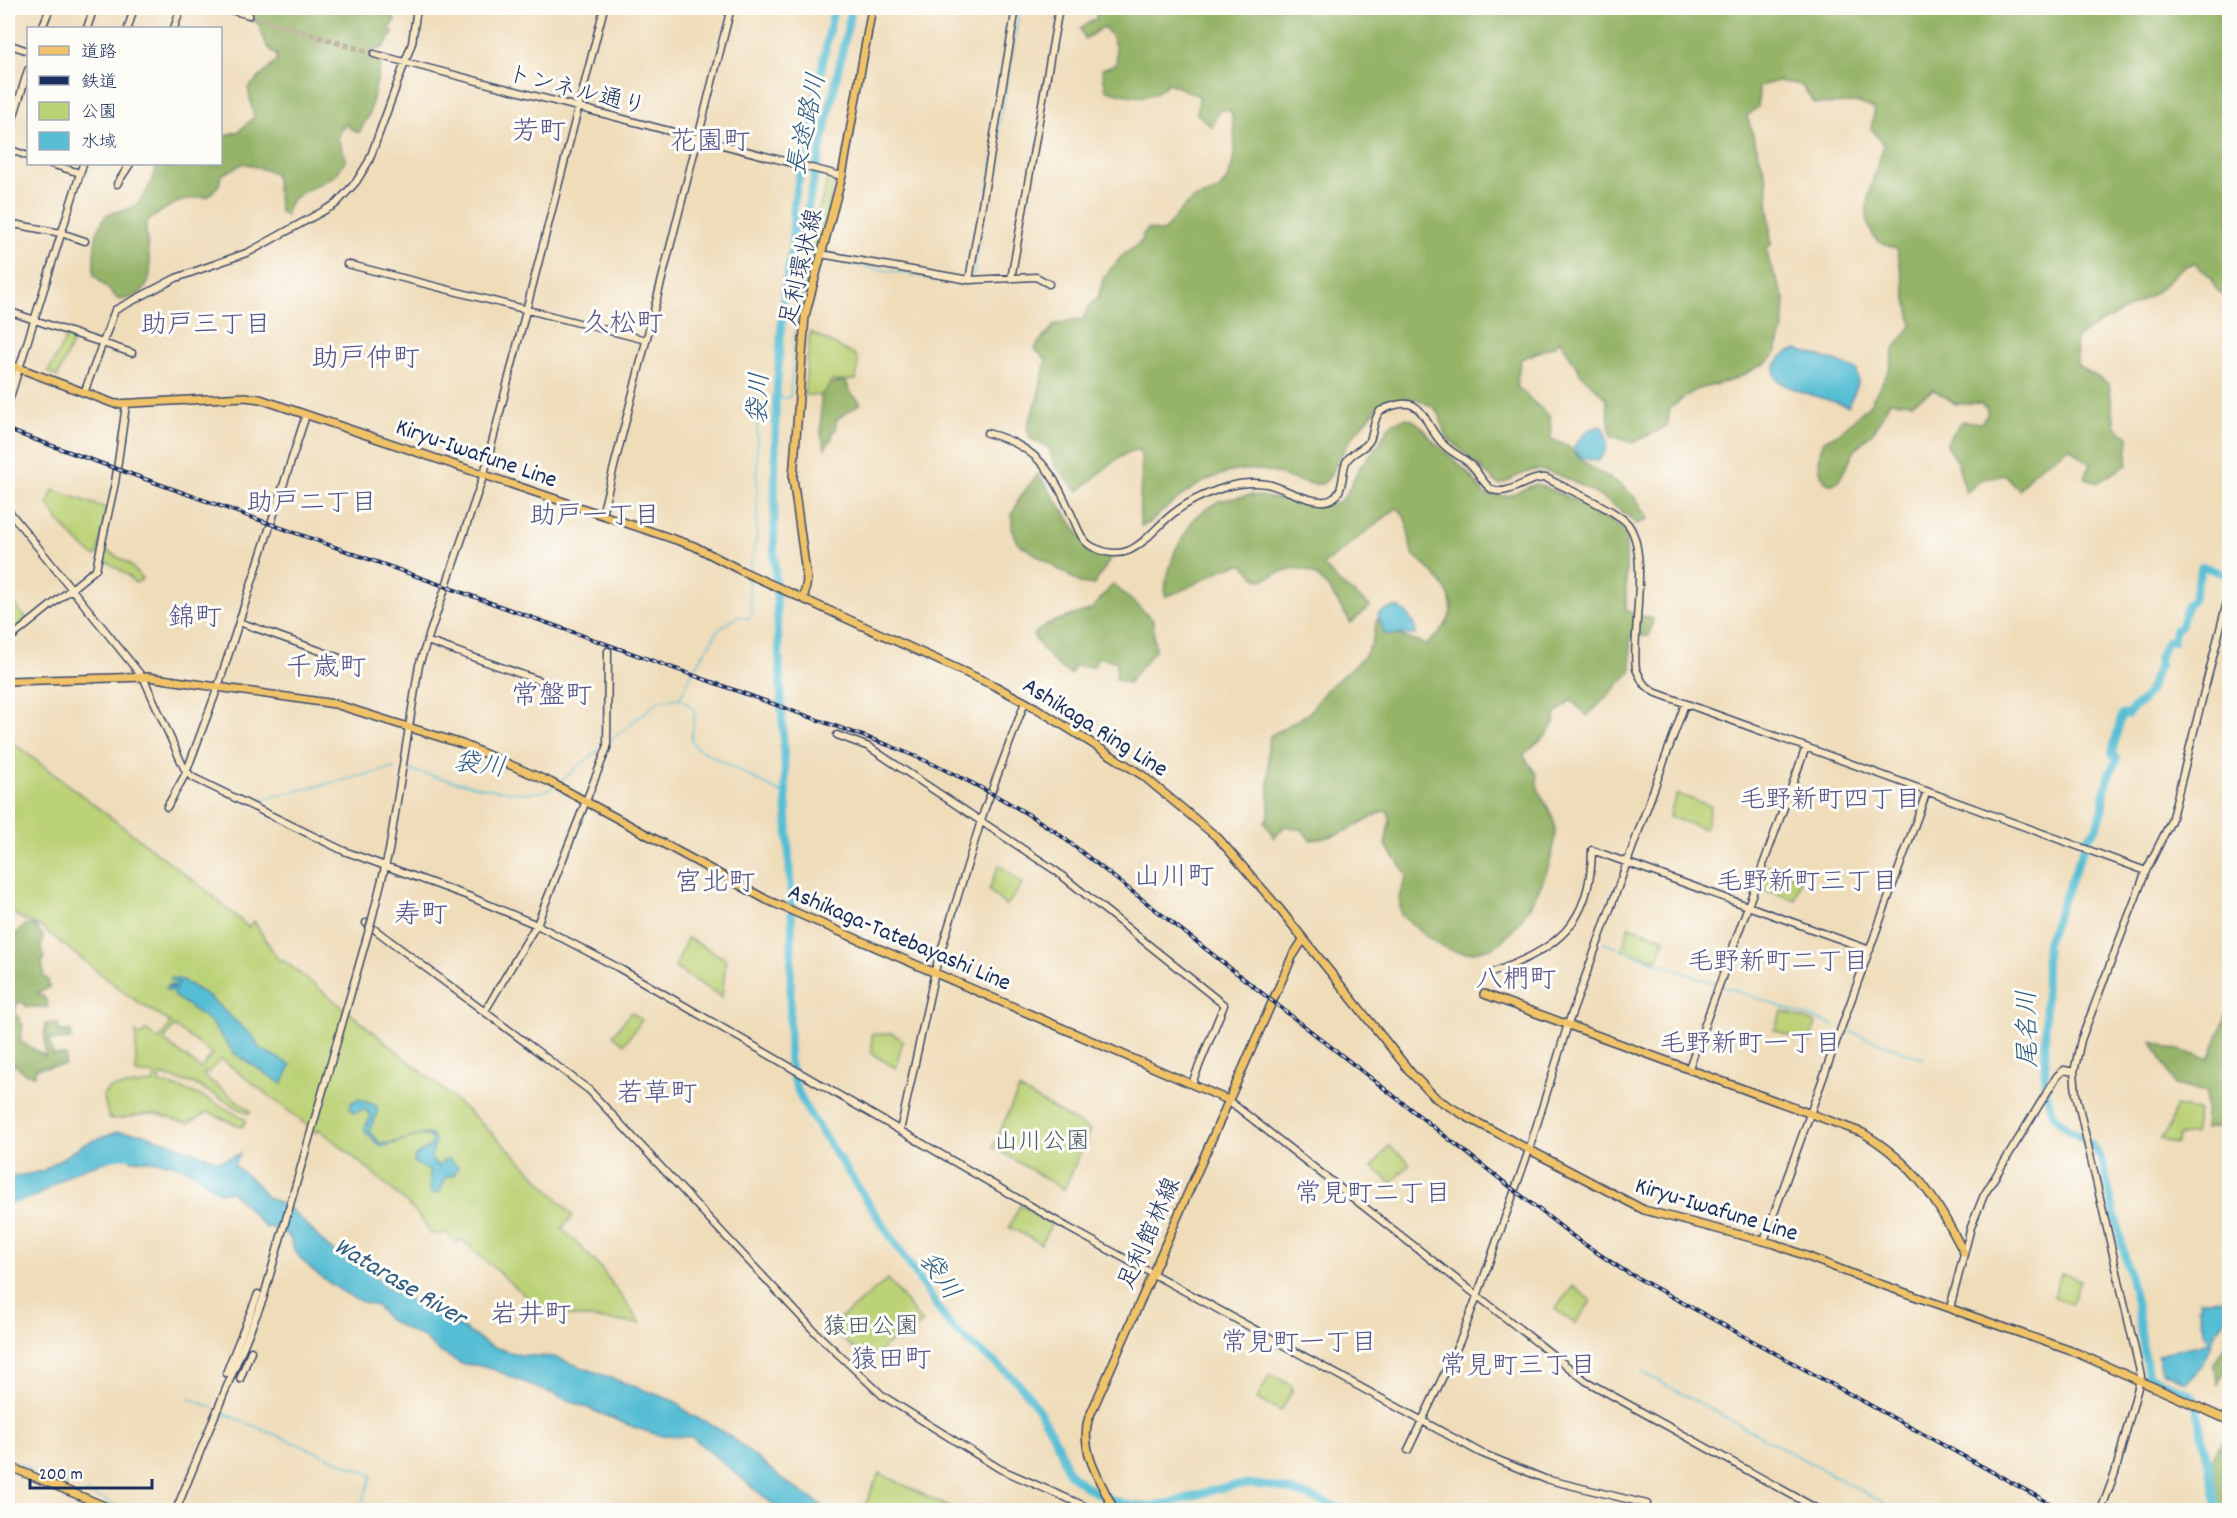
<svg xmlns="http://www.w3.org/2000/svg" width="2237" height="1518" font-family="Dekko,'Klee One',sans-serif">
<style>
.green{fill:#bcd277;stroke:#6c806a;stroke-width:1.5;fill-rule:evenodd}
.forest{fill:#95b468;stroke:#587263;stroke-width:1.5}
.water{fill:#57bed4;stroke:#397699;stroke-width:1.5}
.pier{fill:#efdcb9}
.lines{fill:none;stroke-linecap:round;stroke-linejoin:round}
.stream{stroke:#57bed4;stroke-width:1.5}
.river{stroke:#57bed4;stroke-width:8}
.secondary-tunnel{stroke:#c5b9a7;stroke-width:6;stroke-dasharray:6 3;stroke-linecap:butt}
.secondary-casing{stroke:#3b496c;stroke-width:9}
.primary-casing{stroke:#3b496c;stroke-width:10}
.secondary{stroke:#f9e7c3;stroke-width:6}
.primary{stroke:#f0c369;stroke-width:7}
.rail-casing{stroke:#1b2f5e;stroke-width:4}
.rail{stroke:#fdfcf7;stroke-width:1.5;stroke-dasharray:4.5;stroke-linecap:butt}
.secondary-bridge-casing{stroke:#3b496c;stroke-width:9;stroke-linecap:butt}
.secondary-bridge{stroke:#f9e7c3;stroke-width:6}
.labels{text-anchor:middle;stroke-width:6;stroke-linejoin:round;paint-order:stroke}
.street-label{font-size:24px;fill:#1b2f5e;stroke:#fdfcf7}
.park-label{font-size:24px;fill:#435864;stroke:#fdfcf7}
.water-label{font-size:26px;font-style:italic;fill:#2d5a81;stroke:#fdfcf7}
.neighbourhood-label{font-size:26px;fill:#54548b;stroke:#fdfcf7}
.quarter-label{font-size:27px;fill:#54548b;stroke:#fdfcf7}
</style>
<rect width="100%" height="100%" fill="#fdfcf7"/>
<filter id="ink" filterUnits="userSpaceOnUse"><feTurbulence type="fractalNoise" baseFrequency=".0167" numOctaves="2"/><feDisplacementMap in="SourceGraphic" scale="12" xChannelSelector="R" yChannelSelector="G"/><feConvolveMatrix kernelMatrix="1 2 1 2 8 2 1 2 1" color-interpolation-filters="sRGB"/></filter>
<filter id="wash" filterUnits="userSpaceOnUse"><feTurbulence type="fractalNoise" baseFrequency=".008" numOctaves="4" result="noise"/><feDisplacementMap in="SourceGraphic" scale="24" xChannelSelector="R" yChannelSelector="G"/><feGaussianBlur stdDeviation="1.35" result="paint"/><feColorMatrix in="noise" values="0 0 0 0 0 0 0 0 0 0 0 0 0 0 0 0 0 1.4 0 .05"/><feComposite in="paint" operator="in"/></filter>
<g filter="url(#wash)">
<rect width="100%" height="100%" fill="#efdcb9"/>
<path class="green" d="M828,178h4l2,7 -34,125 9,-49 -4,-5z
M810,332l45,23 3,6 -2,19 -25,1 -7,15 -20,-1z
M67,336l8,1 -18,40 -9,-5z
M53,490l53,18 -8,47 -4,1c-18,-15 -35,-31 -46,-52z
M104,549l24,14 15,16 -8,4c-10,-13 -23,-16 -34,-26z
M8,597l19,22 -19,18z
M8,739l203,155 37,33 6,-6 25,40 3,-2c101,81 205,159 291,257l-11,12 38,39 41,57 -78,-9 -27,-10 -75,-66 -3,4 -14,-11 -3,3 -12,-2c-1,-19 -90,-87 -110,-104l-2,4 -96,-74 -13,14 -3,-1 -2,3 48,36 -2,3 -54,-30 -35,-9 -1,8c32,6 59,20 87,37l-4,7 -34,-15 -19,11c-13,-1 -24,-9 -38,-9 -12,-1 -34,8 -42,4l-6,-23 6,-7 45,-5 1,-8 -19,-2v-41l5,4 5,-6 13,10 12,-17 -41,-26 -89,-70 -24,-11 -9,-8zM174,1026l38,28 -11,15 -37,-29z
M1677,794l34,12 -6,23 -36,-12z
M999,865l24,19 -17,22 -17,-16z
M1767,866l34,13 -6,21 -36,-12z
M1629,926l36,13 -8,21 -35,-10z
M687,938l39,21 -4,38 -47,-29z
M1782,1011l34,12 -6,20 -36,-13z
M631,1012l11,8 -18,24 -11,-9z
M891,1033l12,7 -7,28 -24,-14v-19z
M1019,1089l71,41 -26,60 -71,-43z
M2175,1106l23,4 -4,24 -15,2 -3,9 -16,-6 10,-13z
M1389,1146l20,16v3l-17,18 -20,-16z
M1020,1205l32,18 -11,21 -32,-17z
M2061,1273l20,7 -9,24 -18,-6z
M888,1279l34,44 -18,17 -5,-6 -31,28 -38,-35z
M1573,1286l18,15 -16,23 -20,-15z
M1272,1375l19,10 2,4 -12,22 -24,-12 12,-23z
M879,1473l76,37h-81l-9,-5z"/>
<path class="forest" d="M239,8h144l12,12 -6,9 5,3 -11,16 -10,2 -2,8 10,5 -12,52 -9,16 -2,2 -12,-8 -5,3 -3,11 8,19c-3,6 -6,13 -11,17 -15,13 -49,16 -49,41l-6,-4 -5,-39 -31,-10 -23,12 -2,10 -11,12c-25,-1 -44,11 -62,26 -2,30 22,71 -27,77l-25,-25c0,-22 -1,-43 13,-61 8,-2 17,-3 24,-6 13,-5 24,-32 26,-44h63l1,-27 18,-6 15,-14 -6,-29 28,-26 1,-6 -10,-10 -9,-23 -9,-3 2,-9z
M1093,8h1136v281l-6,5c-8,-3 -9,-8 -11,-16l-17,-14c-17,1 -22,14 -34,24 -25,21 -59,30 -85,51l1,26 32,19 6,42 13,10 -1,29 -30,18 -13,-6 6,-13 -21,-17 -36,25 -14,18 -13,-15 -24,4 -16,14 -9,-32 -11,-18 16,-22 19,2 6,-8v-6l-7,-6 -24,1 -22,-14 -22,13 -22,-2 -16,30 -18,17 -17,32 -6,4h-5c-12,-9 -10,-30 -4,-43l16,-8 30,-29 19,-34 6,-23 17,-22 -15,-76c-5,-2 -12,-3 -17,-7 -28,-22 -4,-69 4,-96l-13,-18 4,-19 -16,-6 -44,1 -14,-19 -23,-4 -19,5 -1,21 -11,9 20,64 4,65 -5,3 4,17 15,34 -2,32 -9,25 -6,6 -35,18 -38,10 -25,18 -3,18 -34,17 -22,-7 -5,-38 -25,-24 -21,-34 -4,5 -35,14 -5,27 34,31 1,21c5,5 16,6 20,11 23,30 58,27 77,70l-12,5c-16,-18 -74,-53 -98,-54 -11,-1 -28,11 -39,15l-54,-50 -6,-22 -6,-6 -14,-7 -14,-2 -25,7 -29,33 -23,41 -6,5c-17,2 -34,-8 -50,-12 -49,-12 -89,20 -123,51l-8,3c-5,-21 5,-63 -2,-76 -15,-2 -47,31 -60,41 -11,-6 -13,-18 -24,-24l-6,-19 -19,-9 -3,-13 10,-25 9,-41 -11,-11c5,-11 13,-14 19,-24l21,-6 7,1 6,-12 10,-10 6,-21 18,-21 20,-15 1,-7 5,-5 15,3c8,-9 16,-22 25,-29 8,-7 21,-7 30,-13 20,-15 19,-58 12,-80h-11l-7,17 -15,-13 2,-18 -31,-13c-19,21 -38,13 -62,7l-4,-21 14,-5c2,-12 -2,-30 -13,-37l-18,12 -5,-11 17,-10z
M846,381l4,11 11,11 -25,17v10l-4,2v6l-7,10 -4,-14v-39l10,-11z
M1405,418c15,2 20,14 29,24 19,17 36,30 50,52l24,2 28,-12c32,11 63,27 90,48v79l27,8 -4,17h-19l1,36c-16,14 -28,30 -44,44l-16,-16 -15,14 -2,9 -7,11 -24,21 14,20c-3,21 18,34 18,55 1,35 -27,87 -53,111 -8,8 -31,13 -43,11 -22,-3 -42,-24 -58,-37l-2,-18 8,-22 -22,-31 5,-24 -2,-9h-5c-23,14 -46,27 -73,29l-8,-10 -17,-4 -11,12 -9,-16 4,-8 -1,-69 2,-9 38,-22 18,-24 38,-33 8,-14 5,-24 13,13 36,13c37,-30 31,-48 -1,-80 -4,-4 -11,-8 -13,-13 -5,-15 -1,-33 -15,-44l-74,57 16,17 31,24 -19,17c-15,-21 -30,-59 -60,-54 -12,2 -21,10 -32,11l-16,-15c-21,-2 -51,26 -78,31l1,-15 9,-30 19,-33 8,-6 17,-11 31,-6 63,9 24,-1 8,-7 15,-29 19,-23 11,-19z
M1038,474l48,70 10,9 15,5 -17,27 -14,-2 -62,-40 -6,-15v-13l8,-18z
M1113,584l40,36 2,30 -27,33 -12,-4 1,-17 -19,-5 -5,10 -19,-1 -3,8c-17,-7 -28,-25 -38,-39l14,-11 45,-15z
M26,925h9l8,12 -2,10 3,11 -2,2 2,18 4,1 1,8 -12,6 8,5 3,9h-21l-5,-5 -5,1 -2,9 8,14 -3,15 25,15v-32l13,-1 1,8h12v8l-22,1 4,15h13l-1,10 -29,3 -1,7 -10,-1 -10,-10 -5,5 -2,-2v-127z
M2229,1009v119h-25l3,-36 -32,-7 -23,-43 57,17z
M2229,1339v25l-11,20 -5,-19z
M2224,1438l5,1v71h-9l-9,-49z"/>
<path class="water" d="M1798,350l37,11 22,9 1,14 -10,22 -52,-16 -18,-9c-10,-15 5,-30 20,-31z
M1601,426c8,12 9,25 -4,35 -10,-2 -21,-2 -23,-14l14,-17z
M1395,607c11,1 21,18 21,28l-32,-1 -6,-20z
M171,978l11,2 25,15 47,43 5,10 32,17 -9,19 -48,-31 -24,-32 -36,-25v-4l-9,-3 1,-2 12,2 -11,-4 13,-1 -10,-4z
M358,1099l19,7v7l-8,18 11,12c14,3 32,-8 49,-9 12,7 3,14 2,23l2,6 6,3 5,-6 5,-1 9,8 -4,8 -8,2 -6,15 -5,2 -5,-3v-20l-16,-8 1,-7 16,-10 1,-8c-17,-9 -35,9 -52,8l-15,-14v-5l6,-11 -7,-7 -10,4 -4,-5 1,-5z
M117,1132l24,1 79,28 20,-7 -6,11 22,18 10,13 27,15 36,37 42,25 15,14 78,42 26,17 30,9 34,2 120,44 18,15 15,6 24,15 55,45 43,28h-49l-88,-73 -30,-1 -26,-8 -151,-62 -23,-2 -9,-5 -15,-8 -16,-15 -7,-2 -28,-15 -10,-13c-24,-3 -72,-37 -84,-58 -2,-5 -1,-8 -5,-13l-17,-8 -5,1 -35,-37 -11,2c-11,-9 -24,-21 -38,-26 -35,-11 -76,-10 -109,6 -25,13 -36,28 -65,32v-27l35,-7 41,-27z
M2229,1299v14l-14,21 -13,32 -15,16 -25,-11 -4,-16 50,-13 -10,-35 3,-1 -1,-6z"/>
<path class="pier" d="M118,1159h12l-1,3 -46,11 -45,28 -30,7v-3l33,-9 34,-24z"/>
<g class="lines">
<path class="stream" d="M835,261l132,24
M973,276l47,-268
M797,312l11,-53
M776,399l14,-2 7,-81
M750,569l7,-32v-115
M680,698l12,-25 26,-43 19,-13 11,1 4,-3 -4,-37
M611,740l49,-40 20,-2 15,12 -4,30 6,8 90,48
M405,769c32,7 122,36 148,18
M557,784l48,-39
M250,802l144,-34
M1604,943l112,41
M1720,985l115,41
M1846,1030l78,29
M1642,1372l255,138
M2185,1391l1,-4
M188,1398l25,10
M223,1413l149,62 -11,32 6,3
M8,1460l22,9
M34,1471l33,14
M86,1492l42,18"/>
<path class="river" d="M834,8l-40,194 -2,46 -8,44 -8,107 -2,151 18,369 -3,140 7,28 11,23 139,210c22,26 52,41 75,66 15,17 28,41 38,61 4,7 4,15 8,22 12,19 49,35 71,37 31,2 63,-15 93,-20 38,-7 79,11 114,24
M795,241l12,-30 45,-203
M2218,1510l-24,-112 -6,-5 -40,-18 -12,-73 -35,-144c-21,-35 -48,-18 -56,-73l1,-124 1,-19 41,-105c17,-12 14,-38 19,-56 2,-7 7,-15 10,-22l-5,-6 10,-39 6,1c5,-9 14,-12 19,-20 5,-8 6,-19 13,-30l-1,-7 8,-17 6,1 2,-12 5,-2 8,-24 5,-4 9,-34 28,10"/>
</g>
</g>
<g filter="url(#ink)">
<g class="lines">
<path class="secondary-tunnel" d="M249,15l125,39"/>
<defs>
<path id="secondary" d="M223,8l26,7
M42,28l8,-20
M87,28l7,-20
M128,28l6,-20
M174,28l7,-20
M8,44l20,7
M374,54l468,122
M8,135l20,-65
M8,149l20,7
M51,164l29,9
M117,184l13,-20
M8,223l53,10 24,8
M821,254l148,26 67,-3 13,7
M347,264l299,76
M1011,279l48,-271
M969,280l47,-272
M8,311l124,42
M84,393l31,-83 61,-32 73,-26 87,-48 20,-22 13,-21 43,-118 5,-35
M8,404l75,-240
M987,433c51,13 66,39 86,85 5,11 9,24 20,29 38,19 52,-10 77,-31 15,-13 37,-23 56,-29 13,-4 28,-5 41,-3 16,3 50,24 65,15 13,-8 9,-25 14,-37 5,-11 19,-12 24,-22 4,-9 3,-20 10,-29 44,-22 41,10 62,32 9,10 21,14 30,23 8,8 11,19 21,24 17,6 35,-14 53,-12 19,10 68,31 81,45 24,28 4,110 9,146l7,14 11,9 492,179
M8,510l136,169 40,89 8,9 152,74 124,45 69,29 80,42 450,260 414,226 64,26 102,25
M602,514l129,-506
M239,622l112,40
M8,640l88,-71 19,-86 11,-78
M427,641l122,43
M837,735l32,12 187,124 168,134 -32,78
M167,807l19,-34 32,-86 88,-272
M372,919l17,-68 30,-186 65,-191 120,-466
M366,923l223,167 229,245 65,61 117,73 94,41
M1491,973c65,-24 100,-47 101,-123l278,100
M485,1011l53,-89 69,-174 1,-97
M1689,1068l117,-321
M1228,1100l358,281 233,129
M900,1131l36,-164 48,-156 41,-109
M1764,1241l163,-450
M1950,1308l21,-81 13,-32 73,-119 7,-6 10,2
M226,1373l32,-79
M240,1379l11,-28
M1408,1450l52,-109 19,-50 50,-141 39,-126 117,-320
M176,1510l87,-211 96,-334
M2101,1510l14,-37 26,-97 -65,-282 -2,-22 7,-32 65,-169 25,-50 59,-231"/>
<path id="primary" d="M8,364l107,40 130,-7 15,2 434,147 48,25 253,115 41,22 106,67 76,63 60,69 134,167 25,25 30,18 177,93 131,34 85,33 217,76 153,68
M804,597l3,-17 -14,-102 12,-162 37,-140 30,-168
M8,681l140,-4 187,27 127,40 88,38 217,118 461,200
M1484,994l379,139c52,31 74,67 101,120
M8,1466l106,44
M1114,1510c-13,-29 -34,-56 -26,-90l204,-463 11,-17"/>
</defs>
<use href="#secondary" class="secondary-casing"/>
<use href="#primary" class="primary-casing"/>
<use href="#secondary" class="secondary"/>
<use href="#primary" class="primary"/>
<defs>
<path id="rail" d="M8,430l880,315c60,24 115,52 168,87l522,408 45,30 439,240"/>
</defs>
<use href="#rail" class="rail-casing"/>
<use href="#rail" class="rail"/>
<defs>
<path id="secondary-bridge" d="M359,965l13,-46"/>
</defs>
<use href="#secondary-bridge" class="secondary-bridge-casing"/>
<use href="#secondary-bridge" class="secondary-bridge"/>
</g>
</g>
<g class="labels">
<g class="street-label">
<text transform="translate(577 89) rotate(14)" y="8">トンネル通り</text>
<text transform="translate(800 267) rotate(-77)" y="8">足利環状線</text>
<text transform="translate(477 452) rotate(19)" y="8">Kiryu-Iwafune Line</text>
<text transform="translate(1096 726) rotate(32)" y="8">Ashikaga Ring Line</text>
<text transform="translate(900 936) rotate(23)" y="8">Ashikaga-Tatebayashi Line</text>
<text transform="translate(1717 1208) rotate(17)" y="8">Kiryu-Iwafune Line</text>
<text transform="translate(1148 1233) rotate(-66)" y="8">足利館林線</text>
</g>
<g class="park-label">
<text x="1042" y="1148">山川公園</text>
<text x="871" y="1333">猿田公園</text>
</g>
<g class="water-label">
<text transform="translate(805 124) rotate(-78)" y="9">長途路川</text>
<text transform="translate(757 398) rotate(-87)" y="9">袋川</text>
<text transform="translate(480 763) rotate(8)" y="9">袋川</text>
<text transform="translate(2026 1029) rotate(-91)" y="9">尾名川</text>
<text transform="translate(941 1275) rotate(56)" y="9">袋川</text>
<text transform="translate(401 1280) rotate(31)" y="9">Watarase River</text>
</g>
<g class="neighbourhood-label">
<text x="206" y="332">助戸三丁目</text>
<text x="312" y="510">助戸二丁目</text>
<text x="595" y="523">助戸一丁目</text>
<text x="1830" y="807">毛野新町四丁目</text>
<text x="1807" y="889">毛野新町三丁目</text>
<text x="1778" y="969">毛野新町二丁目</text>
<text x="1750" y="1051">毛野新町一丁目</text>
<text x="1373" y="1201">常見町二丁目</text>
<text x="1299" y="1350">常見町一丁目</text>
<text x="1518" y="1373">常見町三丁目</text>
</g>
<g class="quarter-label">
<text x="539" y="139">芳町</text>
<text x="710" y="149">花園町</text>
<text x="623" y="331">久松町</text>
<text x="366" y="366">助戸仲町</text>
<text x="195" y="625">錦町</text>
<text x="326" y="675">千歳町</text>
<text x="552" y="703">常盤町</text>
<text x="1174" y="884">山川町</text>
<text x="715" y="890">宮北町</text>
<text x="421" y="922">寿町</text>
<text x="1516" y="987">八椚町</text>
<text x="657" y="1101">若草町</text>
<text x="531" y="1322">岩井町</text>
<text x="891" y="1367">猿田町</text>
</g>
</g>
<rect width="2237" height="1518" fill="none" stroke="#fdfcf7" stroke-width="30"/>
<rect x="27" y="27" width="195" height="138" fill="#fdfcf7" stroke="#a3aaba" stroke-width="1.5"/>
<rect x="39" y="46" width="30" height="9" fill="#f0c369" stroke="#a3aaba" stroke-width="1.5"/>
<text x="81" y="57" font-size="18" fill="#1b2f5e">道路</text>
<rect x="39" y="76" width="30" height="9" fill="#1b2f5e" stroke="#a3aaba" stroke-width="1.5"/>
<text x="81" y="87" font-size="18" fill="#1b2f5e">鉄道</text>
<rect x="39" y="102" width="30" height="18" fill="#bcd277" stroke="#a3aaba" stroke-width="1.5"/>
<text x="81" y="117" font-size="18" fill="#1b2f5e">公園</text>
<rect x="39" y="132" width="30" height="18" fill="#57bed4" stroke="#a3aaba" stroke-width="1.5"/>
<text x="81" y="147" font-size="18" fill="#1b2f5e">水域</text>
<path d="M30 1479v9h122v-9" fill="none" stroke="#1b2f5e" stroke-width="3"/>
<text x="39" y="1479" font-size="18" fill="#1b2f5e" stroke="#fdfcf7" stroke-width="4.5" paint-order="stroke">200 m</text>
</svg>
